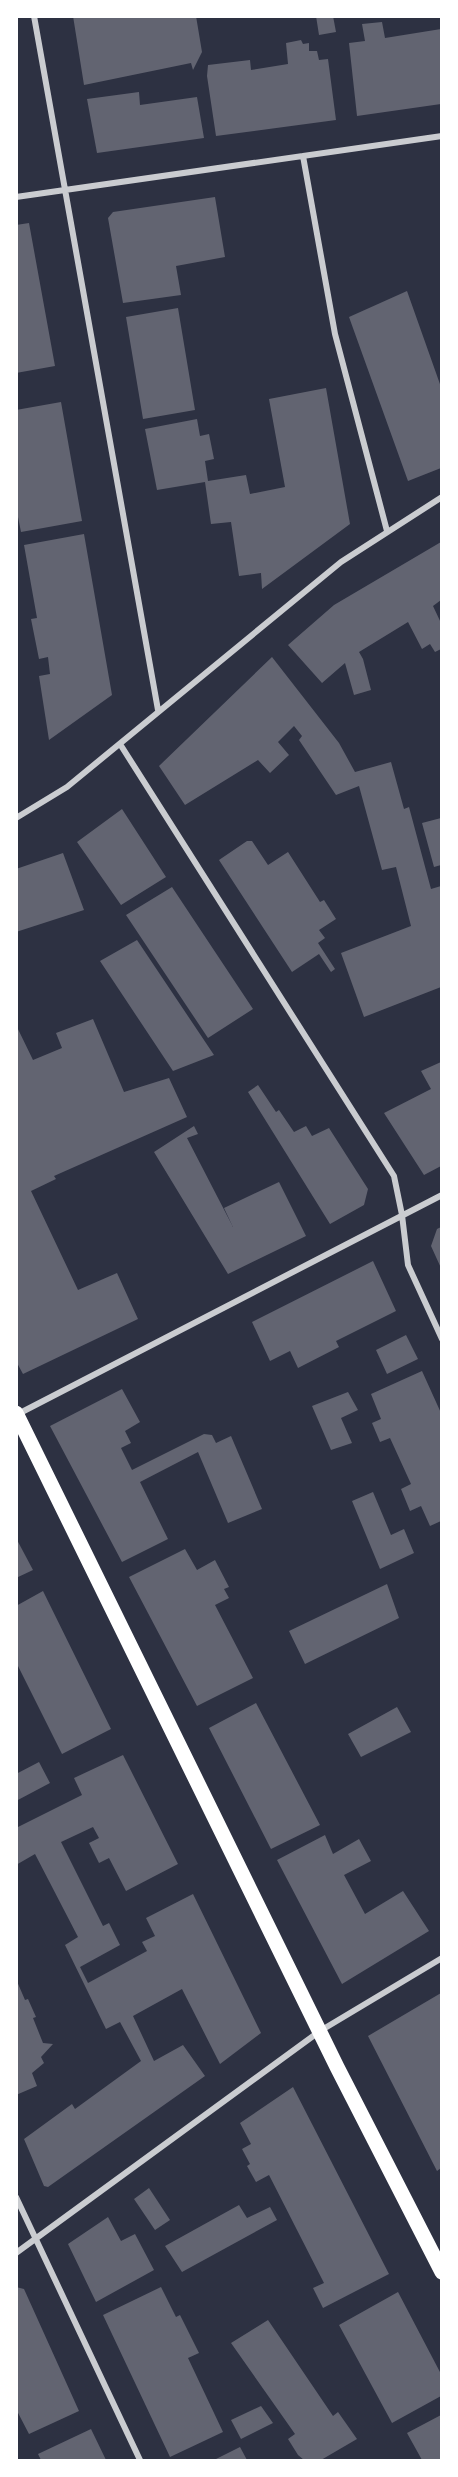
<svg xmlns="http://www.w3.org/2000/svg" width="458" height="2477" font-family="Ubuntu,sans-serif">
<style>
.building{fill:#626471}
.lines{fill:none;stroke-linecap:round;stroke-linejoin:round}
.minor{stroke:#caccd0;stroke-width:6}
.primary{stroke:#fff;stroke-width:15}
</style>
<rect width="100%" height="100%" fill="#2d3142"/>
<path class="building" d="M73,16h123l6,36 -9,18 -2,-7 -107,22z
M316,16h17l3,16 -17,3z
M382,22l3,16 56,-9v75l-84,12 -8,-73 16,-2 -3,-17z
M301,40l2,4 6,-1v8h8l2,9 9,-1 8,61 -120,16 -9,-60 1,-11 42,-5 1,10 37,-6 -2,-21z
M139,92l1,13 57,-8 7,41 -107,15 -10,-54z
M215,197l10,60 -49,9 5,29 -58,8 -15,-85 5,-6z
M29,223l26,143 -39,7v-148z
M407,291l34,96v81l-33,13 -59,-164z
M178,308l17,102 -52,9 -17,-102z
M326,388l24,136 -88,65 -1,-16 -22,3 -8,-54 -20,2 -6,-42 -48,8 -12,-61 52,-10 3,17 9,-2 5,25 -9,2 3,20 38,-6 4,19 35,-7 -16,-88z
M61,402l21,119 -61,11 -5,-25v-97z
M84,534l28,161 -63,45 -10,-64 11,-2 -2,-17 -9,2 -8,-40 6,-1 -13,-73z
M441,542v58l-8,6 8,17v26l-6,3 -5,-8 -8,5 -14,-27 -49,30 4,7 8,31 -17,5 -9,-32 -23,20 -34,-38 46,-40z
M272,657l67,86 16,29 36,-10 13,47 5,-2 22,82 10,-3v101l-77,30 -23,-64 70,-27 -15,-59 -14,3 -23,-84 -23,9 -37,-55 3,-4 -8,-10 -16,16 11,13 -19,18 -12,-13 -73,45 -26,-39z
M122,809l44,68 -45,28 -44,-63z
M441,818v47l-7,2 -12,-44z
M247,841h5l16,24 20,-13 32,50 4,-2 12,19 -17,11 6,8 -7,5 17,26 -4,3 -12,-18 -27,18 -73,-112z
M63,853l21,57 -68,22v-63z
M172,887l81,122 -45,29 -82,-123z
M137,940l77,115 -41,16 -73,-110z
M93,1019l31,73 45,-14 18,39 -133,59 2,3 -25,12 47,99 39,-17 21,46 -115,55 -7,-13v-336l17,35 29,-12 -6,-15z
M441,1062v104l-17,9 -40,-62 47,-24 -10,-18z
M258,1085l18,27 3,-2 15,22 12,-6 6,10 17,-8 39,61 -4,16 -34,19 -82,-132z
M194,1126l4,8 -11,4 46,89 -9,-19 55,-26 27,54 -78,38 -74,-122z
M441,1227v41l-10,-22 6,-17z
M373,1261l23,50 -60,30 3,6 -41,21 -8,-17 -20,10 -18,-39z
M406,1335l12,24 -31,15 -11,-24z
M422,1371l19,42v108l-11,5 -9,-20 -11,5 -9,-22 10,-5 -21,-46 -10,4 -8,-19 9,-4 -10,-25z
M122,1389l18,33 -15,9 6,12 -10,5 11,22 72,-36 8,1 4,8 15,-7 31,73 -34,14 -30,-71 -58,30 28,57 -46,23 -72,-136z
M348,1392l10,18 -17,8 11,25 -21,7 -19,-44z
M373,1492l18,43 13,-6 10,24 -34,16 -28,-68z
M16,1538l17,32 -17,8z
M185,1549l12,21 18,-10 14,27 -5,2 5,9 -14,7 38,73 -56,28 -68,-129z
M387,1584l12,34 -94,46 -16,-33z
M43,1591l68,138 -49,25 -46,-92v-56z
M256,1703l64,122 -49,24 -62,-121z
M397,1707l14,25 -50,25 -13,-23z
M123,1755l55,109 -52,27 -17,-33 -10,5 -10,-20 10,-5 -6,-11 -32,15 42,84 6,-3 11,22 -40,22 8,16 59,-32 -5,-9 13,-6 -9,-18 47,-24 68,139 -41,31 -38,-75 -49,27 21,45 29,-16 22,31 -157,111 -4,-1 -20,-47 48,-35 3,5 66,-48 -21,-39 -14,7 -41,-84 13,-8 -43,-83 -19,11v-42l2,4 64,-32 -8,-17z
M39,1762l11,21 -34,18v-27z
M325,1835l8,19 26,-15 12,22 -27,14 21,39 38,-23 26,40 -87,53 -65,-124z
M16,1979l9,21 3,-1 8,18 -3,1 10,25 10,1 -12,13 3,6 -12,10 5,13 -21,9z
M441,1993v175l-4,3 -69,-135z
M293,2087l96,187 -66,34 -10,-20 11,-5 -55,-108 -13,7 -9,-16 3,-2 -8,-15 9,-5 -11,-21z
M149,2188l21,32 -15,10 -21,-31z
M239,2205l8,13 23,-11 7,13 -95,52 -17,-26z
M108,2217l13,24 14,-7 19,36 -58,32 -28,-58z
M16,2287l8,2 55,122 -50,23 -13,-25z
M161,2287l15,30 4,-2 19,38 -11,5 35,74 -53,25 -67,-142z
M398,2292l43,82v22l-49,27 -53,-98z
M268,2320l65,96 5,-4 19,27 -36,21h-17l-6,-5 -10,-16 7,-5 -64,-91z
M261,2406l12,17 -32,16 -10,-19z
M441,2415v45h-19l-15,-27z
M91,2429l15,31h-65l-3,-6z
M240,2447l7,13h-33z"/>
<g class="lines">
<path class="minor" d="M34,16l124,694
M303,156l32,178 52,197
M16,197l426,-61
M120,744l274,432 8,39 6,50 34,74
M16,818l51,-31 274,-225 101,-65
M18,1414l424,-219
M16,2197l124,263
M16,2253l304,-222 122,-73"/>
<path class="primary" d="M16,1413l321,654 105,205"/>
</g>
<rect width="458" height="2477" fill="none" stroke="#ffffff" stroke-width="36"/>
</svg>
